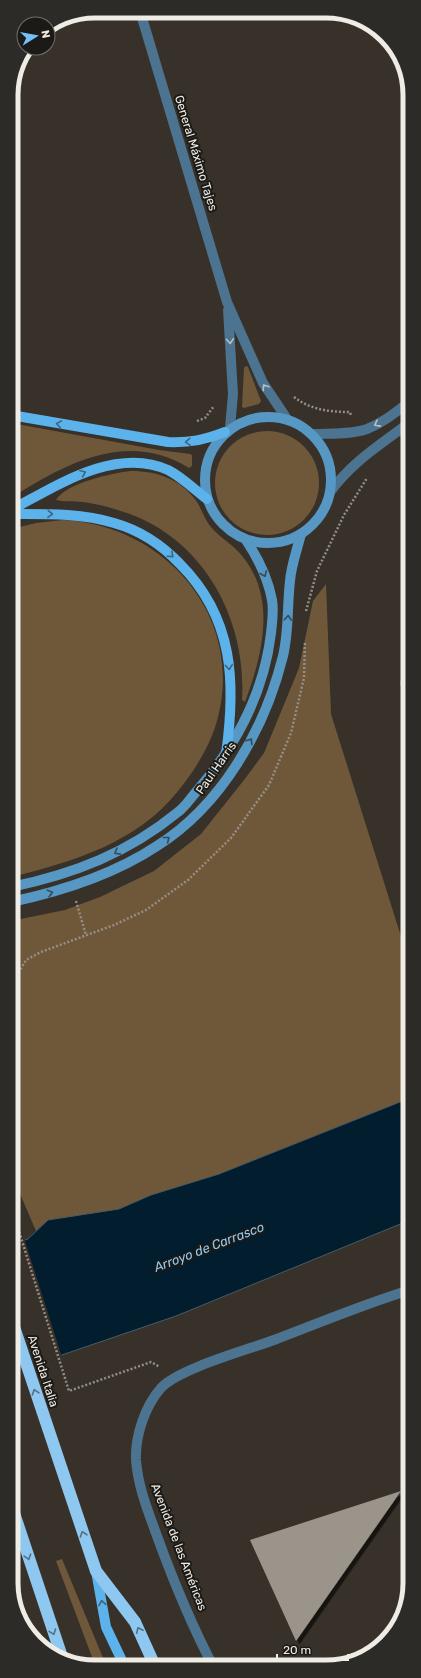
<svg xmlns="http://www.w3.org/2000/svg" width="421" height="1678" font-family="Rubik,sans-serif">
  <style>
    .green { fill: #6f5839 }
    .water { fill: #021d2e; stroke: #495b65 }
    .pier { fill: #373129 }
    .building { fill: #9b948a; filter: url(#shadow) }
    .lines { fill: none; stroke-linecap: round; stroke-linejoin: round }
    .path { stroke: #938e87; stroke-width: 2.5; stroke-dasharray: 2 2; stroke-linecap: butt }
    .street { stroke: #4c738f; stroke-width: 10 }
    .secondary { stroke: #5697c3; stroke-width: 10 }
    .primary { stroke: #5cb2eb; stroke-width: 10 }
    .highway { stroke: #8ec7f0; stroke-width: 12 }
    .oneway { stroke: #b6c1c7 }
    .oneway2 { stroke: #3c6680 }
    .oneway3 { stroke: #334c5b }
    .oneway4 { stroke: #557083 }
    .labels { text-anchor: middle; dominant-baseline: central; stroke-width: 4; stroke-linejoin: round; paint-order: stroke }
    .street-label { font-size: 12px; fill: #efebe5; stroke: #1c1a16 }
    .water-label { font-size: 13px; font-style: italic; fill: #8fcbf6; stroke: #1c1a16 }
    .rim { fill: none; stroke: #efebe5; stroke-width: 5 }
  </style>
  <defs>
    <filter id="shadow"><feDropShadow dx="3.5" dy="3.5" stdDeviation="0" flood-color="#0009"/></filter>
  </defs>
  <rect width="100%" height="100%" fill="#373129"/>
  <!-- green -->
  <g class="green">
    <path d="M246 366 248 367 261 401 259 404 244 408 242 407 244 368Z"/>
    <path d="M11 423 159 450 190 454 192 455V466L189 468C128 430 66 463 11 498Z"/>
    <circle cx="267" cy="483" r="52"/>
    <path d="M131 471C157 471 181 479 197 502 202 510 204 518 210 526 220 538 234 545 243 557 277 599 262 656 245 702L242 700C247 621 205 540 127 513 113 508 98 504 83 502 75 501 64 502 56 500 66 483 112 473 131 471Z"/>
    <path d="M63 520C164 525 244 615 218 717 211 745 195 770 178 791 137 843 72 862 11 877V529L36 523Z"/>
    <path d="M326 584 331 714 410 965V1098L219 1174 151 1195 119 1209 48 1220 36 1231 12 1175 11 921 65 910 100 897 154 871 201 834 244 780 264 753 299 668 313 601Z"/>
    <path d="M62 1559 106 1665H95L56 1561Z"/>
  </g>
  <!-- water -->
  <path class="water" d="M410 1098V1220L176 1316 12 1372V1244L28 1239 48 1220 119 1209 151 1195 219 1174Z"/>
  <!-- pier -->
  <path class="pier" d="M24 1238 62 1357 12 1374V1242Z"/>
  <!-- building -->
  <path class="building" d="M401 1491 296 1641 250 1540Z"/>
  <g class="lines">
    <!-- path -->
    <g class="path">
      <path d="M294 397C311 410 330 412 350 412L351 416"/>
      <path d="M197 421 205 418 214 406"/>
      <path d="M306 611 317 571 344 515 367 478"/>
      <path d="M76 901 86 935"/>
      <path d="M12 983 26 960 41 952 114 925 146 910 188 880 231 838 269 785 291 733 304 678 305 641"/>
      <path d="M12 1209 69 1391 151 1362 160 1367"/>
    </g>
    <!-- street -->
    <g class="street">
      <path d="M140 11 227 302 263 383 287 419"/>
      <path d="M228 310 233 394 230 428"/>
      <path d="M312 434C329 433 350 435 367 429 383 423 396 412 409 402"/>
      <path d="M330 492C353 461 380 445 409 423"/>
      <path d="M409 673 405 683 409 695"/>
      <path d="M213 1666C191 1624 173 1580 157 1536 148 1511 138 1487 136 1460 135 1436 145 1406 161 1388 178 1369 247 1350 274 1340 319 1323 364 1304 410 1290"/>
    </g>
    <!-- secondary -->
    <g class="secondary">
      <circle cx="268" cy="480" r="63"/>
      <path d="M11 887C74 874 128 853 178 812 185 807 190 799 196 792 235 747 264 693 271 633 272 623 274 611 272 600 268 578 258 558 246 540"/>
      <path d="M11 902C63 891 113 875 157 846 222 805 265 729 283 656 289 631 287 607 290 581 291 566 297 550 301 534"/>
    </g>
    <!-- primary -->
    <g class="primary">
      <path d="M11 415 168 442C189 443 205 440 225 432"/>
      <path d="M11 510C56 486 116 446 168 470 182 477 195 490 207 499"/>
      <path d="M11 514C46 514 81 513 114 523 139 530 162 545 180 564 234 618 236 683 226 754"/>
      <path d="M96 1571 106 1627 124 1665"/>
    </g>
    <!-- highway -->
    <g class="highway">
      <path d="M12 1321 96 1571 135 1622 155 1666"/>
      <path d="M12 1507 62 1657"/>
    </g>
  </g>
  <!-- one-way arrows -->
  <defs><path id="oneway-chevron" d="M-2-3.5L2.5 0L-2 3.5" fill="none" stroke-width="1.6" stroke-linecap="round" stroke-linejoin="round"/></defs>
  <g class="oneway">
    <use href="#oneway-chevron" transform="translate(230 341) rotate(86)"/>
    <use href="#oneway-chevron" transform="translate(265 387) rotate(-124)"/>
    <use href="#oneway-chevron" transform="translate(377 424) rotate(152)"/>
  </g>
  <g class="oneway2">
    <use href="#oneway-chevron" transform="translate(59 424) rotate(-170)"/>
    <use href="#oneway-chevron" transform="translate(188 442) rotate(176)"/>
    <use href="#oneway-chevron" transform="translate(83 473) rotate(-22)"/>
    <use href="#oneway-chevron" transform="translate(50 514) rotate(3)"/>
    <use href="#oneway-chevron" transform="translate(171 555) rotate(42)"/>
    <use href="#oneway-chevron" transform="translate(229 667) rotate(84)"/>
    <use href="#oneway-chevron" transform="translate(102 1603) rotate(-100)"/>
  </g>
  <g class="oneway3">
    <use href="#oneway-chevron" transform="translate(264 574) rotate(67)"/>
    <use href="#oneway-chevron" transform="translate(288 618) rotate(-87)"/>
    <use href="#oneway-chevron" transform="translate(250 741) rotate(-58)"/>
    <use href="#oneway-chevron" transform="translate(167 839) rotate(-38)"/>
    <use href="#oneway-chevron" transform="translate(117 852) rotate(151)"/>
    <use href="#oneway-chevron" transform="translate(50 893) rotate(-15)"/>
  </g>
  <g class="oneway4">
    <use href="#oneway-chevron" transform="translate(35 1392) rotate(-108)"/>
    <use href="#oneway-chevron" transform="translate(83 1534) rotate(-109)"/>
    <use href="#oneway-chevron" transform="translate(28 1557) rotate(72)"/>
    <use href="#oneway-chevron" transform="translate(139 1630) rotate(-115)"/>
    <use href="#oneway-chevron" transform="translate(53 1632) rotate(70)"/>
  </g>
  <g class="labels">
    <!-- street labels -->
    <g class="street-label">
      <text transform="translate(196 153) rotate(73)">General Máximo Tajes</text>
      <text transform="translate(216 768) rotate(-55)">Paul Harris</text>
      <text transform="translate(43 1371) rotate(72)">Avenida Italia</text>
      <text transform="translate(179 1547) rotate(69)">Avenida de las Américas</text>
    </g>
    <!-- water labels -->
    <g class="water-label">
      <text transform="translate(209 1247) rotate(-21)">Arroyo de Carrasco</text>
    </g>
  </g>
  <!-- crop -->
  <path d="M0 0H421V1678H0ZM95 18H326A77 77 0 0 1 403 95V1583A77 77 0 0 1 326 1660H95A77 77 0 0 1 18 1583V95A77 77 0 0 1 95 18Z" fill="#2d2b27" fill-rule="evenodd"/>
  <path class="rim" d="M95 18H326A77 77 0 0 1 403 95V1583A77 77 0 0 1 326 1660H95A77 77 0 0 1 18 1583V95A77 77 0 0 1 95 18Z"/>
  <!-- north arrow -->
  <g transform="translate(36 36) rotate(79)"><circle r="19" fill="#1c1a16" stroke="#706e69"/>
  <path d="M0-3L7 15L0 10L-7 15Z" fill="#73c1f6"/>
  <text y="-6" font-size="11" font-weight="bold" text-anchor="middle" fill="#efebe5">N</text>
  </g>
  <!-- scale -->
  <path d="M277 1654v6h71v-6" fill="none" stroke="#efebe5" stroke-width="2"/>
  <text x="283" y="1654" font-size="12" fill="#efebe5" stroke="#1c1a16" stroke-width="3" paint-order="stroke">20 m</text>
</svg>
